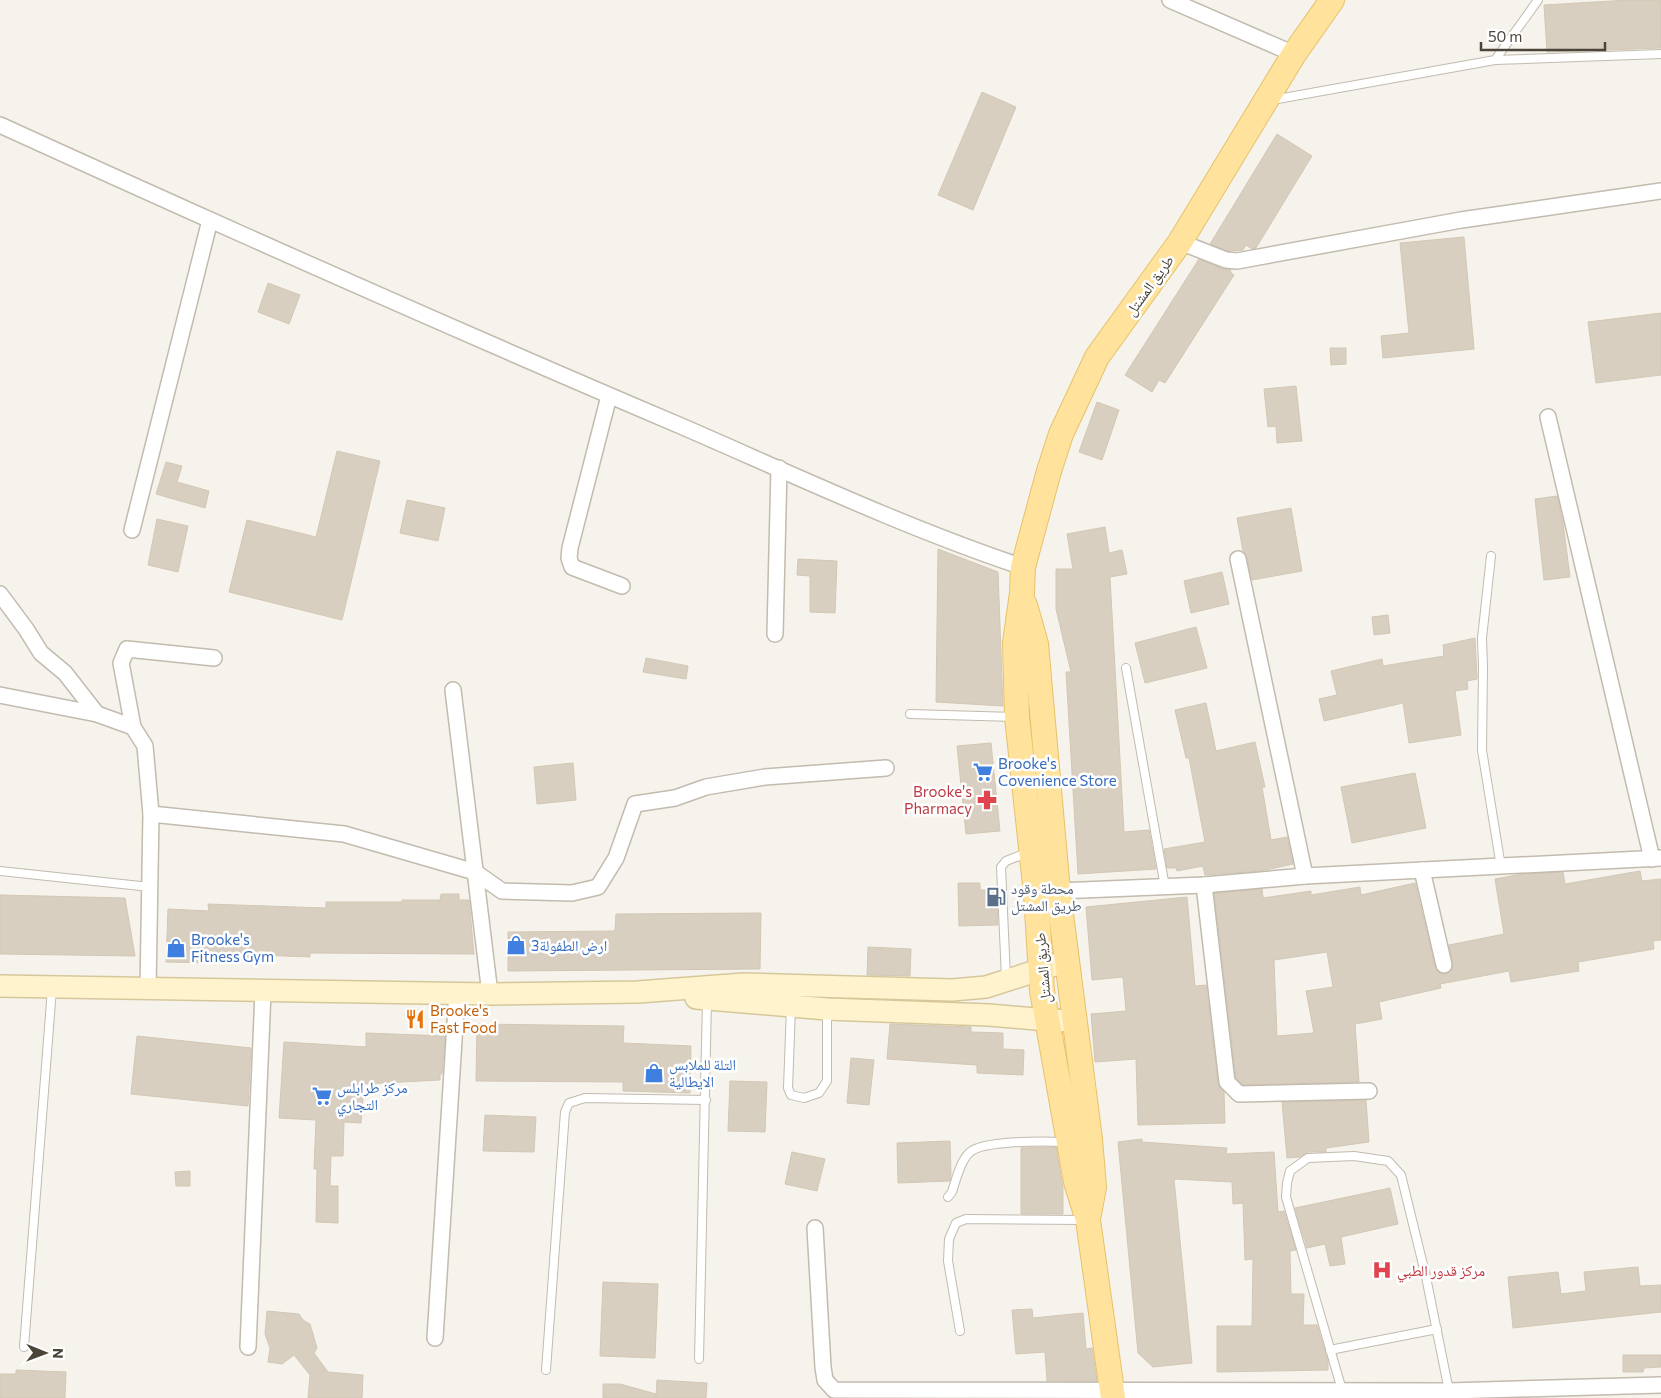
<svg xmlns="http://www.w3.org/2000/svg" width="1661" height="1398" font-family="Commissioner,'Noto Naskh Arabic',sans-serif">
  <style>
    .building { fill: #d8cfc1; stroke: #d3c7b4; fill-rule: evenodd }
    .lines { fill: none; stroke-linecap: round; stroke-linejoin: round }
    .service-casing { stroke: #c2bbae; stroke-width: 10 }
    .minor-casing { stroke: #c2bbae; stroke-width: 18 }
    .secondary-casing { stroke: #d6c79b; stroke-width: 24 }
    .primary-casing { stroke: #e6c16a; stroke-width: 26 }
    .service { stroke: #fff; stroke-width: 8 }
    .minor { stroke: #fff; stroke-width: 15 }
    .secondary { stroke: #fff3cd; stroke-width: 21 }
    .primary { stroke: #ffe39c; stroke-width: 24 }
    .labels { text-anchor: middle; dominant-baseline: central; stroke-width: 5; stroke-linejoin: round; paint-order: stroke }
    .street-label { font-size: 15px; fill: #4b4439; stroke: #fff }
    .shop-label { font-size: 15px; fill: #366cbe; stroke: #fff; text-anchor: start }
    .health-label { font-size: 15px; fill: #be3a42; stroke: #fff; text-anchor: end }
    .service-label { font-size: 15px; fill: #4e5e75; stroke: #fff; text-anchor: start }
    .food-label { font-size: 15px; fill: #c56008; stroke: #fff; text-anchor: start }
  </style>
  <rect width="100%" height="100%" fill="#f6f3ec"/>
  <!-- building -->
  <g class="building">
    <path d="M1628 0H1661V48L1547 52 1544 5Z"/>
    <path d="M982 92 1016 107 973 210 938 195Z"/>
    <path d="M1277 134 1312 156 1256 248 1252 249 1246 245 1243 250 1228 251 1210 244Z"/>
    <path d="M1464 237 1474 349 1383 358 1381 336 1409 333 1400 243Z"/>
    <path d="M1199 259 1223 269 1231 270 1230 272 1234 275 1165 383 1159 380 1152 392 1125 375Z"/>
    <path d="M268 283 300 295 289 324 258 312Z"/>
    <path d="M1661 313V375L1596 383 1588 322Z"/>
    <path d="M1330 348H1346V364L1331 365Z"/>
    <path d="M1296 386 1302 441 1277 443 1276 426 1268 427 1264 389Z"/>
    <path d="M1097 402 1119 410 1102 460 1079 452Z"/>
    <path d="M337 451 380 461 342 620 229 592 247 520 316 537Z"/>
    <path d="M166 462 182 466 177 482 209 491 205 508 156 494Z"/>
    <path d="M1557 496 1563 523 1570 577 1544 580 1535 499Z"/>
    <path d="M407 500 445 508 438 541 400 533Z"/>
    <path d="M1291 508 1302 571 1252 580 1247 557 1243 551 1237 518Z"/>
    <path d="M157 519 188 526 178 572 148 565Z"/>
    <path d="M1105 527 1109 553 1122 550 1127 574 1110 577 1124 832 1149 830 1156 869 1078 874 1066 672H1071L1056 609V569H1073L1067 534Z"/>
    <path d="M938 549 998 572 1003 706 936 702Z"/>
    <path d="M798 559 837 561 835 613 810 612V576L797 575Z"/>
    <path d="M1222 572 1229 604 1191 613 1184 581Z"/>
    <path d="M1388 615 1390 633 1374 635 1372 617Z"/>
    <path d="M1196 627 1207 668 1145 683 1135 643Z"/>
    <path d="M1475 638 1477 679 1467 681 1468 689 1455 691 1461 735 1409 743 1403 703 1324 721 1319 699 1337 695 1331 671 1382 659 1383 666 1444 656 1443 645Z"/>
    <path d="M646 658 688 666 686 679 643 672Z"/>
    <path d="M1206 703 1216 751 1255 742 1265 787H1262L1271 840 1287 837 1293 864 1261 871 1205 875 1203 866 1177 871 1176 868H1167L1164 849 1205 842 1189 758H1186L1175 710Z"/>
    <path d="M991 743 1000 831 966 834 957 746Z"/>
    <path d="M573 763 576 800 537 804 534 767Z"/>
    <path d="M1415 773 1426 828 1352 843 1341 787Z"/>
    <path d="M1640 871 1642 881 1661 879V940L1653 941 1654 949 1578 962 1579 971 1511 982 1509 971 1440 984 1441 988 1379 1002 1382 1019 1355 1024 1359 1082 1243 1085 1236 1078 1214 893 1262 889 1263 898 1311 891V895L1360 887 1361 895 1415 883 1435 967 1438 972 1446 974 1451 971 1453 967 1449 945 1504 934 1495 879 1522 874 1563 872 1565 884ZM1327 952 1333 987 1306 991 1314 1033 1277 1036 1274 960Z"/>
    <path d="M958 883H980V890H996L998 925 959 926Z"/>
    <path d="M441 894H459V900H469L474 954 310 953V957L258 955V961L233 960 234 953 207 952V963L166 962 168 909 209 911 208 904 326 908V902H402V900H440Z"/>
    <path d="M0 895 125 898 135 956 0 954Z"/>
    <path d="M1187 897 1195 986 1206 985 1218 1083 1224 1092 1225 1123 1138 1125 1136 1059 1095 1062 1091 1014 1126 1011 1123 977 1092 980 1086 907Z"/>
    <path d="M761 913 760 969 508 971V932L615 931 616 914Z"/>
    <path d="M868 947 911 949 910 976 867 975Z"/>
    <path d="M477 1024 624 1026 623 1043 691 1046 690 1093 623 1091V1082L476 1081Z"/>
    <path d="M890 1024 971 1027V1032L1003 1033V1049L1024 1050 1023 1075 977 1073V1065L887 1059Z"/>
    <path d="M366 1033 445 1036 442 1074H440V1080L364 1084 361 1123 344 1122 343 1156H331L330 1186H338V1223L316 1222 317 1169H314L316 1120 279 1118 284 1042 366 1047Z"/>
    <path d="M137 1036 251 1048 248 1106 131 1094Z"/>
    <path d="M851 1058 874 1060 869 1105 847 1103Z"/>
    <path d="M730 1081 767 1082 765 1132 728 1131Z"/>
    <path d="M1366 1100 1369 1142 1326 1148V1152H1308L1300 1157 1287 1158 1282 1102Z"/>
    <path d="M485 1115 536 1117 534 1152 483 1151Z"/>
    <path d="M1142 1139V1142L1227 1148 1226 1154 1274 1152 1278 1212 1284 1211 1296 1250 1290 1251 1291 1294H1304L1303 1325H1317L1328 1361V1370L1217 1372V1326H1252L1253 1259 1245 1260 1243 1203 1233 1204 1232 1182 1174 1179 1192 1363 1153 1367 1138 1353 1118 1142Z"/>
    <path d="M950 1141 951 1175 950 1181 898 1183 897 1143Z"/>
    <path d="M1056 1147 1063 1188V1214H1021V1148Z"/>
    <path d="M792 1152 825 1159 817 1191 785 1184Z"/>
    <path d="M190 1171V1186H176L175 1172Z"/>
    <path d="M1390 1188 1398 1224 1341 1237 1345 1264 1330 1266 1325 1244 1307 1248 1295 1208Z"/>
    <path d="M1638 1267 1640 1286 1661 1285V1312L1513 1328 1508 1277 1558 1272 1561 1294 1586 1291 1584 1272Z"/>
    <path d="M603 1282 658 1284 655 1358 600 1356Z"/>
    <path d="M1032 1309 1033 1318 1083 1313 1086 1349 1092 1348 1097 1381H1047L1045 1352 1016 1354 1012 1310Z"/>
    <path d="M267 1311 299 1314 303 1320 310 1324 317 1348 314 1353 328 1372 363 1375 362 1398H308L310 1375 294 1355 282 1364 268 1362 270 1348 265 1334Z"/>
    <path d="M1623 1355H1661V1367L1644 1368 1643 1372H1623Z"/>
    <path d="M16 1370 66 1372 65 1398H0V1374H16Z"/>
    <path d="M657 1380 707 1383 706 1398H656Z"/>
    <path d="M603 1384H620L656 1394 655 1398H603Z"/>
  </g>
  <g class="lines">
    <defs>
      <g id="service">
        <path d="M1495 60 1661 54"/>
        <path d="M1272 100 1495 60 1538 0"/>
        <path d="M1491 556 1482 638 1483 667 1482 750 1501 867"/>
        <path d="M1126 668 1165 887"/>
        <path d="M910 714 1015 717"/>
        <path d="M0 871 150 887"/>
        <path d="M1006 978 1001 867 1006 861 1029 852"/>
        <path d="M791 1007 788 1088 791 1095 804 1098 819 1093 827 1081V1010"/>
        <path d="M948 1197 952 1192C956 1180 960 1162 969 1153 981 1140 1046 1141 1065 1142"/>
        <path d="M960 1331 948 1261 949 1239 956 1223 966 1219 1086 1220"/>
        <path d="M24 1347 52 989"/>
        <path d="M1330 1350 1437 1329"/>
        <path d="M699 1359 707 1001"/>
        <path d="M546 1370 565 1112 569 1103 585 1098 706 1100"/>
        <path d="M1342 1390 1286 1197 1287 1183 1290 1171 1308 1158 1354 1156 1388 1161 1401 1175 1426 1277 1449 1391"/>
      </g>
      <g id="minor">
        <path d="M1170 0 1294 54"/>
        <path d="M0 125C226 228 453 329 681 426 794 475 906 528 1023 567"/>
        <path d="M1180 242 1226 260 1237 261 1461 220 1661 191"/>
        <path d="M609 396 570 548 569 558 572 567 622 586"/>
        <path d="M1548 417 1652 859"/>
        <path d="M132 530 210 220"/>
        <path d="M1238 559 1305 876"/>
        <path d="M0 594 26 629 41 653 65 673 97 714"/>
        <path d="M775 634 779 468"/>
        <path d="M453 690 490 994"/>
        <path d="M0 695 97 714 133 727"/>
        <path d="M151 814 344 834 475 872 502 891 572 893 598 887 616 858 635 804 675 798 706 787 765 777 886 768"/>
        <path d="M1422 870 1444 965"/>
        <path d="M1204 885 1227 1082 1239 1094 1369 1091"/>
        <path d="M1058 891 1204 885 1305 876 1661 858"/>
        <path d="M148 989 151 814 145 746 133 727 121 663 127 649 214 658"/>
        <path d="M815 1228 823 1367 825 1380 834 1390 1449 1391 1661 1385"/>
        <path d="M435 1338 457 993"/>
        <path d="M248 1347 263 992"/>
      </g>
      <g id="secondary">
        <path d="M0 986 490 994 638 992 744 984 952 990 986 987 1067 961"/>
        <path d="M696 998 827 1009 989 1015 1047 1020 1075 1021"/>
      </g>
      <g id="primary">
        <path d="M1025 605 1036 644 1058 891 1090 1139 1094 1187 1089 1214"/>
        <path d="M1113 1398 1088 1220 1076 1182 1042 991 1036 894 1017 717 1015 643 1022 593 1023 567 1049 471 1061 434 1097 357 1180 242 1294 54 1332 0"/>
      </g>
    </defs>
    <!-- service casing -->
    <use href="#service" class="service-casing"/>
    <!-- minor casing -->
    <use href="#minor" class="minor-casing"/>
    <!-- secondary casing -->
    <use href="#secondary" class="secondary-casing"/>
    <!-- primary casing -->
    <use href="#primary" class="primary-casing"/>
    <!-- service -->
    <use href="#service" class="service"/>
    <!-- minor -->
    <use href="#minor" class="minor"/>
    <!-- secondary -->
    <use href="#secondary" class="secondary"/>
    <!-- primary -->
    <use href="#primary" class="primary"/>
  </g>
  <!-- icons -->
  <defs>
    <symbol id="supermarket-bare" viewBox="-9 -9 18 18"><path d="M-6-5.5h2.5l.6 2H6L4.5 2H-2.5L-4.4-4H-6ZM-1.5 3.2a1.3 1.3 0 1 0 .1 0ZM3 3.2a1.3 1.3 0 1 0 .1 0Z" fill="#3f7fe0" stroke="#fff" stroke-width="2.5" paint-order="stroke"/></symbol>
    <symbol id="pharmacy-bare" viewBox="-9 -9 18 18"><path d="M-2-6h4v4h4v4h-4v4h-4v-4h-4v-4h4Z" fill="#e0444e" stroke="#fff" stroke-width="2.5" paint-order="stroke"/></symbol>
    <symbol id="fuel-bare" viewBox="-9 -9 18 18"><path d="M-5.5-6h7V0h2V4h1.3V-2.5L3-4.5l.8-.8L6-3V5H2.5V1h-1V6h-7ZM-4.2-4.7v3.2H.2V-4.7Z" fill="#5c6f8a" stroke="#fff" stroke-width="2.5" paint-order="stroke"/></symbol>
    <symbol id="shop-bare" viewBox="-9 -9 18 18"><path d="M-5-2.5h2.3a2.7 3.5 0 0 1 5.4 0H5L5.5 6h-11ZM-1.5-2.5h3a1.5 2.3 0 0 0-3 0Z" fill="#3f7fe0" stroke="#fff" stroke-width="2.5" paint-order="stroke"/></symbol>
    <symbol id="restaurant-bare" viewBox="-9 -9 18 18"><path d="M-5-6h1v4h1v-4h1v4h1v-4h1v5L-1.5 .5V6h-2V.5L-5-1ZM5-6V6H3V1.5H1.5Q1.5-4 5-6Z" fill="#e8710a" stroke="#fff" stroke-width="2.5" paint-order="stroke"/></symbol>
    <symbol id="hospital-bare" viewBox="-9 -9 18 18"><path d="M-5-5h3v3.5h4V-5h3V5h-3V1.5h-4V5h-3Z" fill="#e0444e" stroke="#fff" stroke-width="2.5" paint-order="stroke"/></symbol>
  </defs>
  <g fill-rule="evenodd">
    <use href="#supermarket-bare" x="969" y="758" width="28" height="28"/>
    <use href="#pharmacy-bare" x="973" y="786" width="28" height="28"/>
    <use href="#fuel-bare" x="982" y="883" width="28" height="28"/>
    <use href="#shop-bare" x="502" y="931" width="28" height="28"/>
    <use href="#shop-bare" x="162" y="934" width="28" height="28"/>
    <use href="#restaurant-bare" x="401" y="1005" width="28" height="28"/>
    <use href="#shop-bare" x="640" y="1059" width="28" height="28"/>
    <use href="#supermarket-bare" x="308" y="1082" width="28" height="28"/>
    <use href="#hospital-bare" x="1368" y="1256" width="28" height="28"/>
  </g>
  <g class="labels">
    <!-- street labels -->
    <g class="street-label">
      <text transform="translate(1149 285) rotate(-54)">طريق المشتل</text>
      <text transform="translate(1042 968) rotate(-95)">طريق المشتل</text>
    </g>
    <!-- shop labels -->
    <g class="shop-label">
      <text x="998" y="763">Brooke's<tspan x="998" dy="17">Covenience Store</tspan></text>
      <text x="191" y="939">Brooke's<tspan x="191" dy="17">Fitness Gym</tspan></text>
      <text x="531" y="945">ارض الطفولة3</text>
      <text x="669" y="1064">التلة للملابس<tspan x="669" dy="17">الايطالية</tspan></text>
      <text x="337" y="1087">مركز طرابلس<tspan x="337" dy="17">التجاري</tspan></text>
    </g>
    <!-- health labels -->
    <g class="health-label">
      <text x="972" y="791">Brooke's<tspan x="972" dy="17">Pharmacy</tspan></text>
      <text x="1397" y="1270" text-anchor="start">مركز قدور الطبي</text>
    </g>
    <!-- service labels -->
    <g class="service-label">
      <text x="1011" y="888">محطة وقود<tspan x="1011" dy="17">طريق المشتل</tspan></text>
    </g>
    <!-- food labels -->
    <g class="food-label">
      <text x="430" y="1010">Brooke's<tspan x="430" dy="17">Fast Food</tspan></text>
    </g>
  </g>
  <!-- north arrow -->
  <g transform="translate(45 1353) rotate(91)" stroke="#ffffff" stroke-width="4" paint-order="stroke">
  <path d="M0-4L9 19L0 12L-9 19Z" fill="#4b4439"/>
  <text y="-8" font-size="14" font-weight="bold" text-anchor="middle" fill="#4b4439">N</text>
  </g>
  <!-- scale -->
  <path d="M1481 42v8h124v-8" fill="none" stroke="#4b4439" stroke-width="2.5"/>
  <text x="1488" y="42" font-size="15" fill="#4b4439" stroke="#ffffff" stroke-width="4" paint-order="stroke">50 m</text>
</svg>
